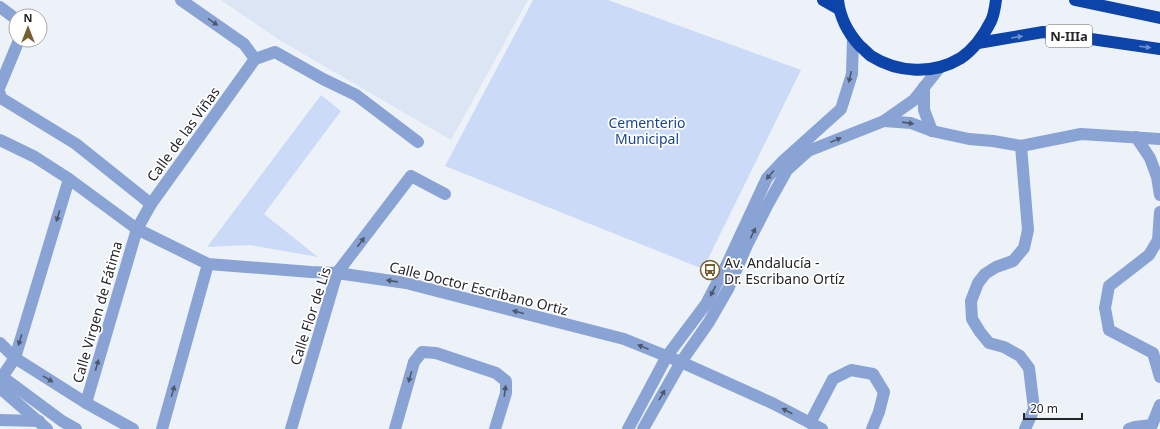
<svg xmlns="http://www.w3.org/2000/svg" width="1160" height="429" font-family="'Noto Sans',sans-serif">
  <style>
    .built { fill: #dce5f3 }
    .green { fill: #cbdbf7 }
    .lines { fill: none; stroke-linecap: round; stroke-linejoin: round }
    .minor { stroke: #89a4d4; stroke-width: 12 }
    .highway { stroke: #0c44a9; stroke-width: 12 }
    .oneway { fill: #4d586d }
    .oneway2 { fill: #6d8fcb }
    .labels { text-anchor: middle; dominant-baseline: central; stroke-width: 3.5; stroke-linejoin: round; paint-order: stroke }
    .shield { fill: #fff; stroke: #666769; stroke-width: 1 }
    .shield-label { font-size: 13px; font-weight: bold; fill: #252629 }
    .park-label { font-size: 14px; fill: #194494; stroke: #fff }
    .street-label { font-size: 14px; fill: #252629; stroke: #fff }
    .poi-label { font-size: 14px; fill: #252629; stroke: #fff; text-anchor: start }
  </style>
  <rect width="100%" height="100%" fill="#edf2f9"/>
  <!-- built -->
  <path class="built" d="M221 0H528L451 140 281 41Z"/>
  <!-- green -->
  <g class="green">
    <path d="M533 0H608L801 70 703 269 445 166Z"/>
    <path d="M321 95 341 111 264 214 318 257 250 245 207 247Z"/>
  </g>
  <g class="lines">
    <!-- minor -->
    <g class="minor">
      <path d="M181 0 244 44 255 59"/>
      <path d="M0 7 16 19"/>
      <path d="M255 59 275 52 323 79 356 95 418 142"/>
      <path d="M0 86 19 40"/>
      <path d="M924 87V110L932 131"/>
      <path d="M0 94 1 98 76 144 151 204"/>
      <path d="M884 121 911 123 932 131 969 139 993 141 1021 146 1081 134 1160 139"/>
      <path d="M1136 137 1150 158 1157 177 1160 195"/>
      <path d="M0 140 35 157 69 179 137 229 208 264 311 272 337 273 406 283 624 339 681 362 772 403 822 429"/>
      <path d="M1021 146 1028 230 1024 248 1013 261 996 267 985 274 978 283 971 301 972 319 980 332 989 343 1004 347 1020 356 1029 368 1034 409 1025 429"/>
      <path d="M1160 212 1158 240 1149 255 1109 286 1105 308 1109 330 1153 353 1160 377"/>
      <path d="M0 343 15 358 86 403 133 429"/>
      <path d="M0 375 62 421 76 429"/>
      <path d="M0 380 15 358 69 179"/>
      <path d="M0 388 47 429"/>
      <path d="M86 403 137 229 151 204 255 59"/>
      <path d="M0 420 39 421"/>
      <path d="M810 423 833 379 851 370 873 374 884 392 879 412 872 429"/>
      <path d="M162 429 208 264"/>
      <path d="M291 429 337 273 411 176 445 194"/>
      <path d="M395 429 414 362 422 352 436 353 496 373 506 381V393L495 429"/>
      <path d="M628 429 667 356 706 304 728 262 767 178 782 162 841 109 852 74 853 38"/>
      <path d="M643 429 681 362 709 322 728 289 747 245 768 204 787 170 808 151 884 121 914 100 940 67"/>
      <path d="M1129 429 1135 427 1152 425 1160 405"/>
    </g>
    <!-- highway -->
    <g class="highway">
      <path d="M823 0 839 9"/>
      <path d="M838 0C840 18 848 33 860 46 864 49 867 53 871 56 898 73 933 75 961 58 974 49 984 35 991 21 994 15 995 7 996 0"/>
      <path d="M1075 0 1160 18"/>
      <path d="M978 43 1043 32 1160 49"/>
    </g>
  </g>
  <!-- one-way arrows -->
  <defs><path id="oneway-solid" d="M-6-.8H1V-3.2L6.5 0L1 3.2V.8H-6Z"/></defs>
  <g class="oneway">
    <use href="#oneway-solid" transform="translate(213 22) rotate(35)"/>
    <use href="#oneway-solid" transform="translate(850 77) rotate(103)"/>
    <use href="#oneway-solid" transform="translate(908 123) rotate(8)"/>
    <use href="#oneway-solid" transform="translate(836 140) rotate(-22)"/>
    <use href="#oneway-solid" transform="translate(770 175) rotate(130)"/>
    <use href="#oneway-solid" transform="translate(58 216) rotate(107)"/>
    <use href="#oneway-solid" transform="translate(753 233) rotate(-64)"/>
    <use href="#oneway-solid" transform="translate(361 242) rotate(-53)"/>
    <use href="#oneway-solid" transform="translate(392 281) rotate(-172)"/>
    <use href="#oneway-solid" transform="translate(713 291) rotate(117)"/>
    <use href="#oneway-solid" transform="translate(518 312) rotate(-165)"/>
    <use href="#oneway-solid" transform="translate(20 340) rotate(107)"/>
    <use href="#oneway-solid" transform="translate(643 347) rotate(-158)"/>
    <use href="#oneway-solid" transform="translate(97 365) rotate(-74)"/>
    <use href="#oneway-solid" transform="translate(410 377) rotate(106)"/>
    <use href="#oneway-solid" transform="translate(48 379) rotate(32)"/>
    <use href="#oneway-solid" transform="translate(173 391) rotate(-74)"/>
    <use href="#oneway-solid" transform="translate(505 391) rotate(-82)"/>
    <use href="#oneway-solid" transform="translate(662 395) rotate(-60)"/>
    <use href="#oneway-solid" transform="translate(787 411) rotate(-152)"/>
  </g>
  <g class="oneway2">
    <use href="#oneway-solid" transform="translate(1017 37) rotate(-9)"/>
    <use href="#oneway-solid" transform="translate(1145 47) rotate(7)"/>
  </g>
  <!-- icons -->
  <defs>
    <symbol id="bus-ring" viewBox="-11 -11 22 22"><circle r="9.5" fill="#fff" stroke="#785f30" stroke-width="1.5"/><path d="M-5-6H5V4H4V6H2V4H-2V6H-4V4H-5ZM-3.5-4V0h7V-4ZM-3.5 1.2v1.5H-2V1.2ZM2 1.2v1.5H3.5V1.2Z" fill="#785f30"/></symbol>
  </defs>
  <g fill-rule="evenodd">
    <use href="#bus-ring" x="699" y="259" width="22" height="22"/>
  </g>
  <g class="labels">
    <!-- shield labels -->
    <rect class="shield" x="1046" y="25" width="46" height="22" rx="3"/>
    <g class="shield-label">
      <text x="1069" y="36">N-IIIa</text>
    </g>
    <!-- park labels -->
    <g class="park-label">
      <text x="647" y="122">Cementerio<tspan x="647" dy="16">Municipal</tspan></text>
    </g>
    <!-- street labels -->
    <g class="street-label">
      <text transform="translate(183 134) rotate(-54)">Calle de las Viñas</text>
      <text transform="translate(479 288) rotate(14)">Calle Doctor Escribano Ortiz</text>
      <text transform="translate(97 312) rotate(-74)">Calle Virgen de Fátima</text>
      <text transform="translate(310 316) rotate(-72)">Calle Flor de Lis</text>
    </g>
    <!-- poi labels -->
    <g class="poi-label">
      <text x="724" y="262">Av. Andalucía -<tspan x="724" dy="16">Dr. Escribano Ortíz</tspan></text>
    </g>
  </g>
  <!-- north arrow -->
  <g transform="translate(28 28)"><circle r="19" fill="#ffffff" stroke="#a8a8a9"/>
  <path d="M0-3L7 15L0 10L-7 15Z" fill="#785f30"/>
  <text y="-6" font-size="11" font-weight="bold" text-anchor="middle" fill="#252629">N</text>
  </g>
  <!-- scale -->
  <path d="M1024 413v6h58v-6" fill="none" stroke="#252629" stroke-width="2"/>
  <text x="1030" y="413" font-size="12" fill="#252629" stroke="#ffffff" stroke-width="3" paint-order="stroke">20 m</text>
</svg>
